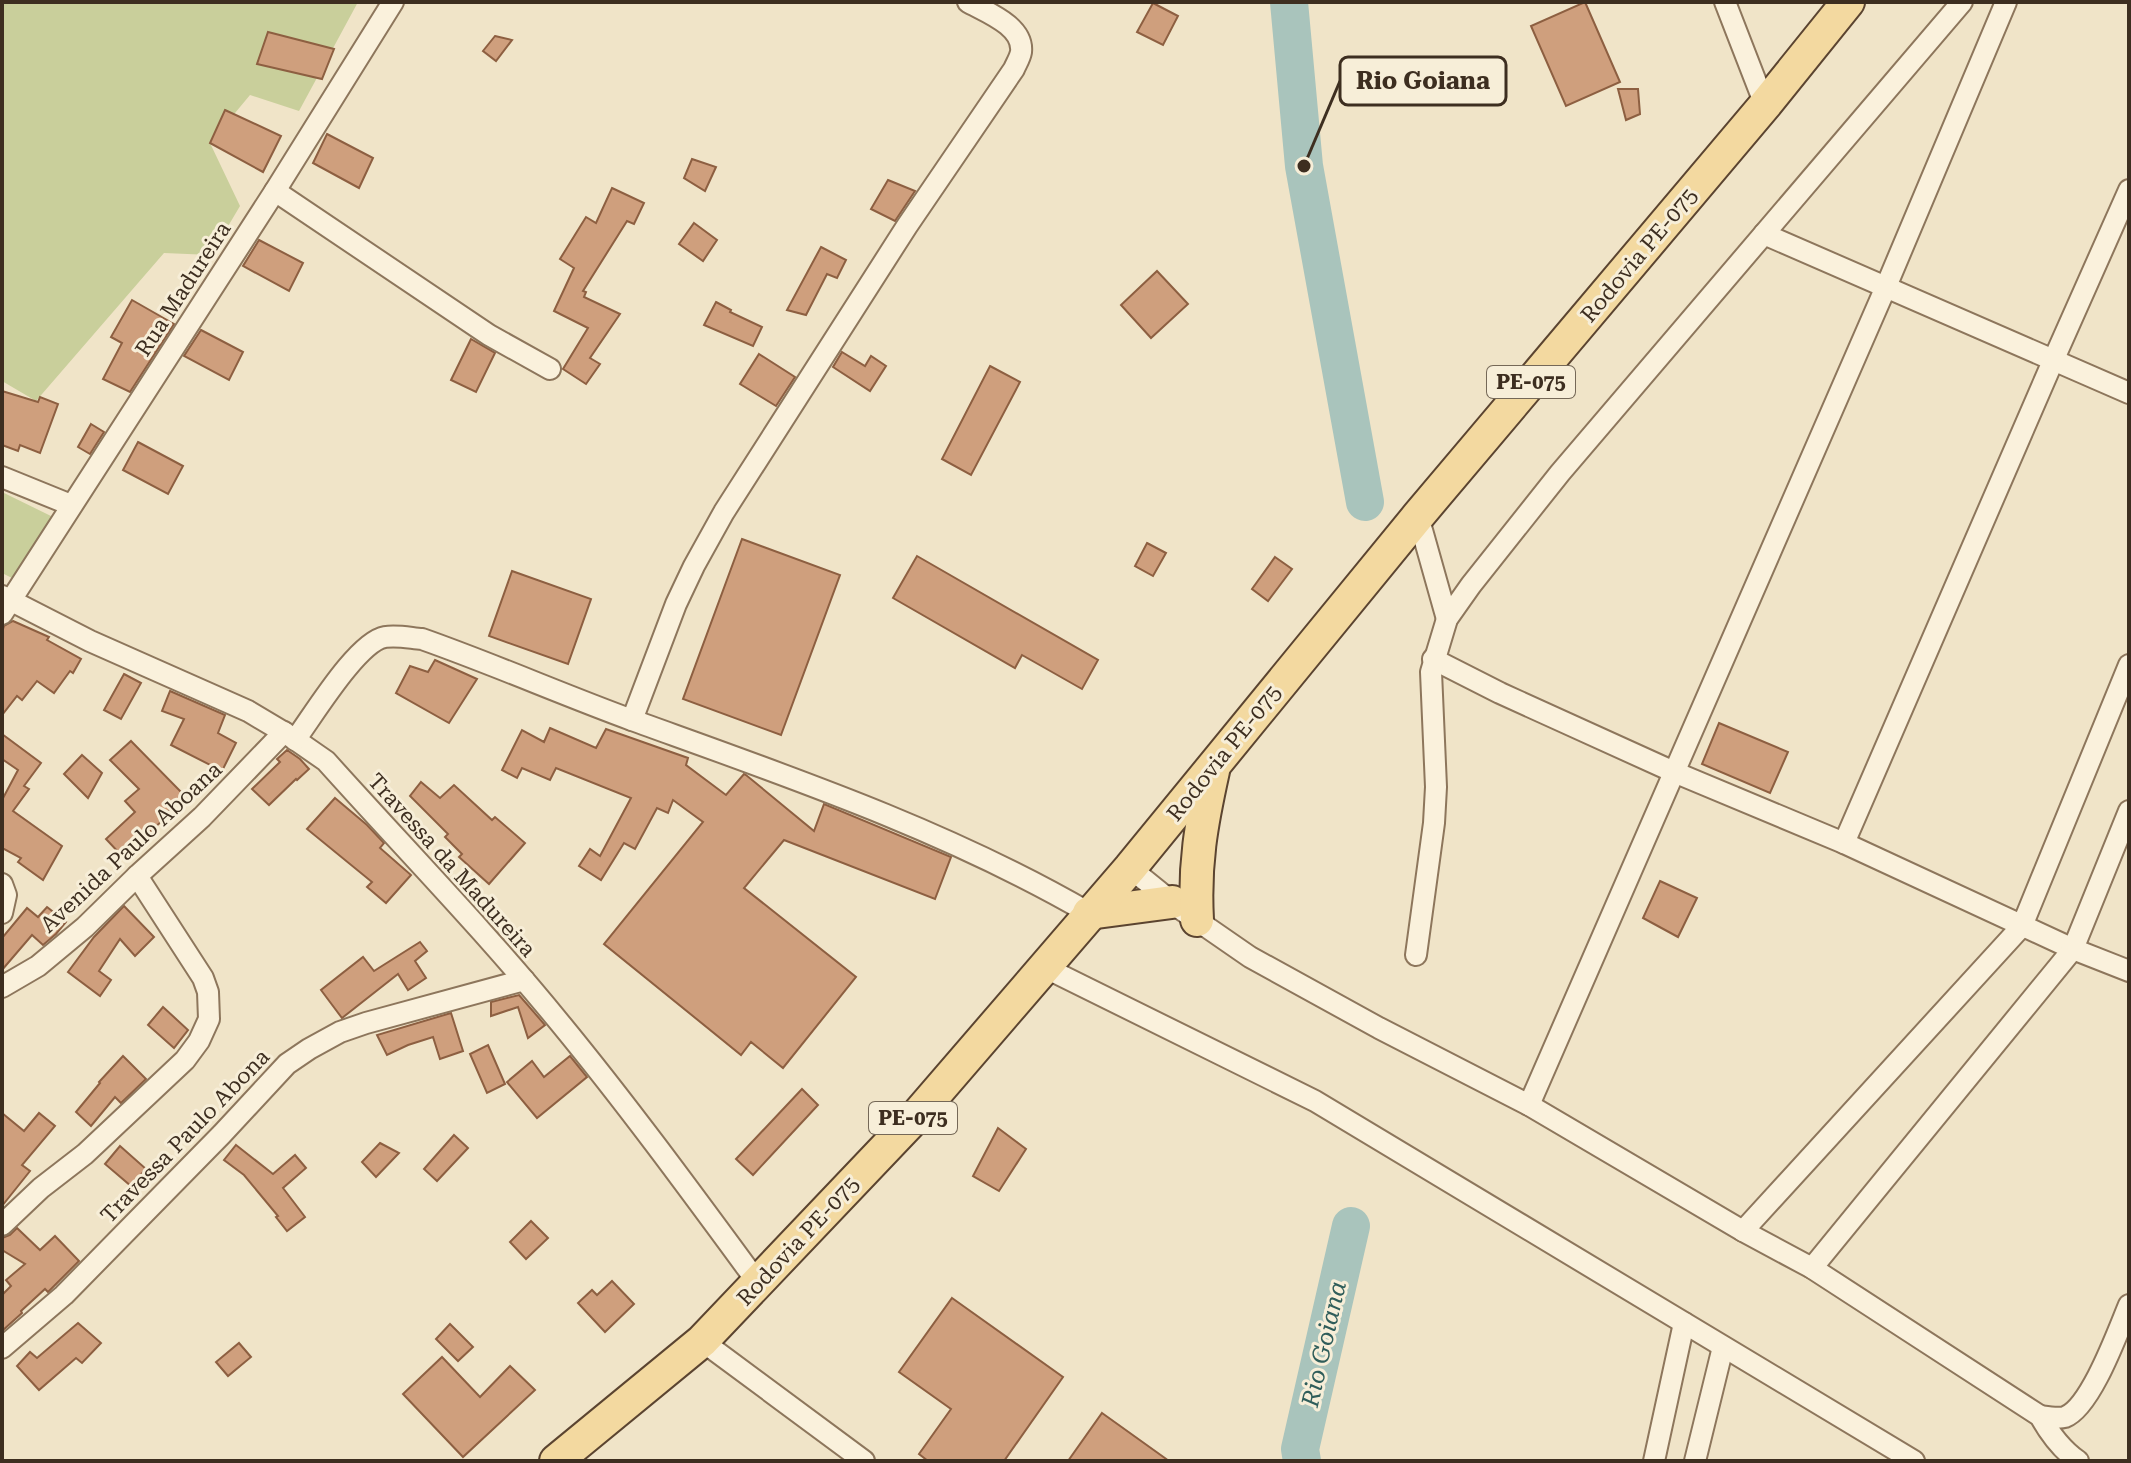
<svg xmlns="http://www.w3.org/2000/svg" width="2131" height="1463" font-family="'Roboto Serif',serif">
  <style>
    .green { fill: #c9cf9b }
    .lines { fill: none; stroke-linecap: round; stroke-linejoin: round }
    .river { stroke: #a9c4bc; stroke-width: 38 }
    .building { fill: #cf9f7d; stroke: #8d5f41; stroke-width: 2 }
    .street-casing { stroke: #8d765c; stroke-width: 24 }
    .primary-casing { stroke: #5b4430; stroke-width: 36 }
    .street { stroke: #faf1dc; stroke-width: 20 }
    .primary { stroke: #f3d9a0; stroke-width: 32 }
    .labels { text-anchor: middle; dominant-baseline: central; stroke-width: 6; stroke-linejoin: round; paint-order: stroke }
    .shield { fill: #f7eed8; stroke: #756857; stroke-width: 2 }
    .shield-label { font-size: 20px; font-weight: bold; fill: #3d2e20 }
    .street-label { font-size: 22px; fill: #3d2e20; stroke: #f7eed8 }
    .water-label { font-size: 24px; font-style: italic; fill: #2f5d5a; stroke: #f7eed8 }
    .leader { fill: none; stroke: #3d2e20; stroke-width: 3 }
    .callout-dot { fill: #3d2e20; stroke: #f7eed8; stroke-width: 3 }
    .callout { fill: #f7eed8; stroke: #3d2e20; stroke-width: 3 }
    .callout-label { font-size: 24px; text-anchor: middle; font-weight: bold; fill: #3d2e20 }
  </style>
  <rect width="100%" height="100%" fill="#f0e4c8"/>
  <!-- green -->
  <g class="green">
    <path d="M2 2H358L299 111 250 95 210 143 240 206 211 255 164 253 36 401 2 381Z"/>
    <path d="M2 492 53 517 16 580 2 573Z"/>
  </g>
  <g class="lines">
    <!-- river -->
    <g class="river">
      <path d="M1289 2 1304 166 1365 502"/>
      <path d="M1302 1461 1300 1449 1351 1226"/>
    </g>
  </g>
  <!-- building -->
  <g class="building">
    <path d="M1585 2 1620 82 1566 106 1531 26Z"/>
    <path d="M1153 3 1178 16 1163 45 1137 32Z"/>
    <path d="M268 32 334 49 322 79 257 64Z"/>
    <path d="M495 36 512 40 496 61 483 51Z"/>
    <path d="M1618 89H1638L1640 114 1626 120Z"/>
    <path d="M225 110 281 136 263 172 210 143Z"/>
    <path d="M327 134 373 158 359 188 313 163Z"/>
    <path d="M692 159 716 167 705 191 684 178Z"/>
    <path d="M888 180 915 191 895 221 871 209Z"/>
    <path d="M612 188 644 203 634 224 627 221 583 291 586 292 584 297 620 314 590 358 600 364 586 384 563 369 588 328 554 311 574 268 560 259 586 217 596 223Z"/>
    <path d="M694 223 717 240 703 261 679 244Z"/>
    <path d="M259 240 303 263 289 291 243 266Z"/>
    <path d="M821 247 846 260 837 278 827 274 806 315 787 310Z"/>
    <path d="M1157 271 1188 304 1151 338 1121 305Z"/>
    <path d="M132 300 174 324 130 392 103 379 122 343 111 337Z"/>
    <path d="M716 302 731 310 730 312 762 327 753 346 704 325Z"/>
    <path d="M201 330 243 352 229 380 184 356Z"/>
    <path d="M471 339 495 353 476 392 451 380Z"/>
    <path d="M842 352 865 366 871 356 886 366 870 391 833 367Z"/>
    <path d="M759 354 795 377 776 406 740 384Z"/>
    <path d="M990 366 1020 382 971 475 942 459Z"/>
    <path d="M2 391 38 402 40 397 58 404 40 453 20 445 18 451 2 445Z"/>
    <path d="M91 424 104 432 90 454 78 447Z"/>
    <path d="M138 442 183 466 168 494 123 470Z"/>
    <path d="M742 539 840 575 781 735 683 699Z"/>
    <path d="M1147 543 1166 553 1153 576 1135 566Z"/>
    <path d="M917 556 1098 660 1082 689 1022 655 1015 668 893 598Z"/>
    <path d="M1275 557 1292 569 1268 601 1252 589Z"/>
    <path d="M512 571 591 599 568 664 489 636Z"/>
    <path d="M13 621 49 637 47 640 81 659 73 673 70 671 54 693 37 681 22 700 17 696 2 715V632L4 626Z"/>
    <path d="M435 660 477 679 449 723 396 693 410 666 428 672Z"/>
    <path d="M124 674 141 683 121 719 104 710Z"/>
    <path d="M170 691 225 715 218 733 236 743 222 771 171 745 184 719 162 711Z"/>
    <path d="M1719 723 1788 752 1770 793 1702 764Z"/>
    <path d="M550 728 596 748 606 729 688 758 686 765 726 795 744 774 746 775 814 831 824 804 951 857 935 899 784 840 744 888 856 977 783 1068 751 1042 741 1055 604 944 703 822 673 800 668 813 657 808 635 849 624 843 601 880 579 866 590 849 600 856 631 798 556 768 550 780 522 768 517 778 502 770 522 730 544 742Z"/>
    <path d="M2 734 41 763 24 786 29 789 13 811 62 846 43 880 18 862 21 858 2 848V800L18 770 2 759Z"/>
    <path d="M131 741 184 795 160 819 162 821 137 843 133 840 121 855 106 839 135 812 125 801 139 789 110 760Z"/>
    <path d="M287 750 300 759 309 769 297 780 296 779 269 805 252 789 280 762 277 759Z"/>
    <path d="M82 755 102 773 88 798 64 774Z"/>
    <path d="M421 782 440 798 454 785 492 820 495 817 525 843 489 884 459 857 462 854 445 837 448 834 410 796Z"/>
    <path d="M335 798 367 825 384 843 380 848 411 875 386 903 367 887 372 882 307 829Z"/>
    <path d="M1660 881 1697 898 1678 937 1643 918Z"/>
    <path d="M124 906 154 937 135 956 120 939 99 971 111 980 100 996 68 972 94 937Z"/>
    <path d="M47 907 66 922 56 934 43 945 32 935 2 970V938L27 908 38 917Z"/>
    <path d="M420 942 427 951 415 961 426 978 408 990 398 974 342 1018 321 990 363 957 374 971Z"/>
    <path d="M519 995 545 1025 528 1038 518 1007 491 1016V1002Z"/>
    <path d="M163 1007 188 1030 174 1048 148 1025Z"/>
    <path d="M451 1013 463 1051 440 1059 433 1037 408 1045 387 1055 377 1035Z"/>
    <path d="M488 1045 505 1084 487 1093 470 1054Z"/>
    <path d="M123 1056 146 1079 121 1103 115 1097 91 1126 76 1112 100 1083 99 1082Z"/>
    <path d="M570 1056 587 1077 537 1118 507 1082 532 1061 544 1077Z"/>
    <path d="M802 1089 818 1105 753 1175 736 1159Z"/>
    <path d="M2 1113 24 1131 39 1113 55 1126 22 1165 30 1171 2 1206Z"/>
    <path d="M998 1128 1026 1149 999 1191 973 1176Z"/>
    <path d="M454 1135 468 1148 437 1181 424 1169Z"/>
    <path d="M380 1143 399 1153 376 1177 362 1162Z"/>
    <path d="M236 1145 273 1174 295 1155 306 1168 283 1188 305 1217 287 1231 276 1217 278 1216 244 1175 224 1160Z"/>
    <path d="M120 1146 146 1169 131 1186 105 1164Z"/>
    <path d="M531 1221 548 1238 526 1259 510 1242Z"/>
    <path d="M17 1228 40 1250 55 1236 79 1261 48 1292 45 1289 21 1311 22 1313 2 1331V1291L4 1293 11 1286 6 1280 25 1264 2 1250V1238L10 1235Z"/>
    <path d="M612 1281 634 1304 605 1332 578 1303 592 1290 597 1295Z"/>
    <path d="M952 1298 1063 1377 1004 1461H928L919 1454 951 1409 899 1372Z"/>
    <path d="M78 1323 101 1343 82 1363 76 1358 39 1390 17 1366 30 1352 37 1358Z"/>
    <path d="M450 1324 473 1347 458 1361 436 1339Z"/>
    <path d="M239 1343 251 1357 228 1376 216 1362Z"/>
    <path d="M442 1357 480 1397 510 1366 535 1390 463 1457 403 1394Z"/>
    <path d="M1102 1413 1169 1461H1068Z"/>
  </g>
  <g class="lines">
    <defs>
      <g id="street">
        <path d="M1725 2 1765 105"/>
        <path d="M275 191 489 335 550 369"/>
        <path d="M1764 234 2129 393"/>
        <path d="M2 477 71 505"/>
        <path d="M1418 516 1447 619"/>
        <path d="M2 596 90 641 248 711 290 736 326 761C404 848 486 932 560 1023 629 1107 694 1196 758 1283"/>
        <path d="M2 614 275 191 393 2"/>
        <path d="M1433 659 1500 693 1674 772 1844 843 2073 949 2129 971"/>
        <path d="M632 720 676 604 694 566 724 512 907 226 1014 69C1016 64 1020 58 1021 52 1024 26 986 12 968 2"/>
        <path d="M295 740C313 716 357 642 385 637 397 635 410 638 422 639 493 664 561 694 632 720 787 776 946 830 1089 913"/>
        <path d="M1844 843 2053 361 2129 190"/>
        <path d="M1130 868 1182 910 1250 957 1379 1028 1529 1105 1743 1231 1812 1268 2040 1416C2050 1434 2061 1449 2078 1461"/>
        <path d="M2 884 6 895 2 913"/>
        <path d="M1416 955 1434 823 1436 787 1431 672 1447 619 1471 585 1560 473 1962 2"/>
        <path d="M1044 967 1315 1101 1914 1461"/>
        <path d="M2 987 38 966 85 927 137 876 202 817 284 732"/>
        <path d="M1529 1105 1885 289 2006 2"/>
        <path d="M2 1225 41 1188 85 1154 185 1060 199 1041 209 1019 208 992 203 978 137 876"/>
        <path d="M1743 1231 2022 926 2129 665"/>
        <path d="M1812 1268 2073 949 2129 811"/>
        <path d="M702 1341 864 1461"/>
        <path d="M2 1348 64 1295 222 1134 287 1064 309 1049 340 1032 366 1023 524 980"/>
        <path d="M2040 1416C2047 1417 2058 1419 2065 1417 2091 1407 2118 1331 2129 1305"/>
        <path d="M1654 1461 1684 1323"/>
        <path d="M1695 1461 1723 1347"/>
      </g>
      <g id="primary">
        <path d="M1089 913 1172 902"/>
        <path d="M1197 920C1194 864 1201 825 1213 771"/>
        <path d="M556 1461 702 1341 918 1114 1130 868 1418 516 1765 105 1848 2"/>
      </g>
    </defs>
    <!-- street casing -->
    <use href="#street" class="street-casing"/>
    <!-- primary casing -->
    <use href="#primary" class="primary-casing"/>
    <!-- street -->
    <use href="#street" class="street"/>
    <!-- primary -->
    <use href="#primary" class="primary"/>
  </g>
  <g class="labels">
    <!-- shield labels -->
    <g class="shield">
      <rect x="1487" y="366" width="88" height="32" rx="6"/>
      <rect x="869" y="1102" width="88" height="32" rx="6"/>
    </g>
    <g class="shield-label">
      <text x="1531" y="382">PE-075</text>
      <text x="913" y="1118">PE-075</text>
    </g>
    <!-- street labels -->
    <g class="street-label">
      <text transform="translate(1639 255) rotate(-50)">Rodovia PE-075</text>
      <text transform="translate(183 289) rotate(-57)">Rua Madureira</text>
      <text transform="translate(1224 753) rotate(-51)">Rodovia PE-075</text>
      <text transform="translate(131 847) rotate(-43)">Avenida Paulo Aboana</text>
      <text transform="translate(452 865) rotate(48)">Travessa da Madureira</text>
      <text transform="translate(185 1136) rotate(-46)">Travessa Paulo Abona</text>
      <text transform="translate(798 1241) rotate(-47)">Rodovia PE-075</text>
    </g>
    <!-- water labels -->
    <g class="water-label">
      <text transform="translate(1324 1344) rotate(-77)">Rio Goiana</text>
    </g>
  </g>
  <!-- callouts -->
  <path class="leader" d="M1304 166L1340 81"/>
  <circle class="callout-dot" cx="1304" cy="166" r="8"/>
  <rect class="callout" x="1340" y="57" width="166" height="48" rx="8"/>
  <g class="callout-label">
    <text x="1423" y="89">Rio Goiana</text>
  </g>
  <!-- border -->
  <rect width="2131" height="1463" fill="none" stroke="#3d2e20" stroke-width="8"/>
</svg>
